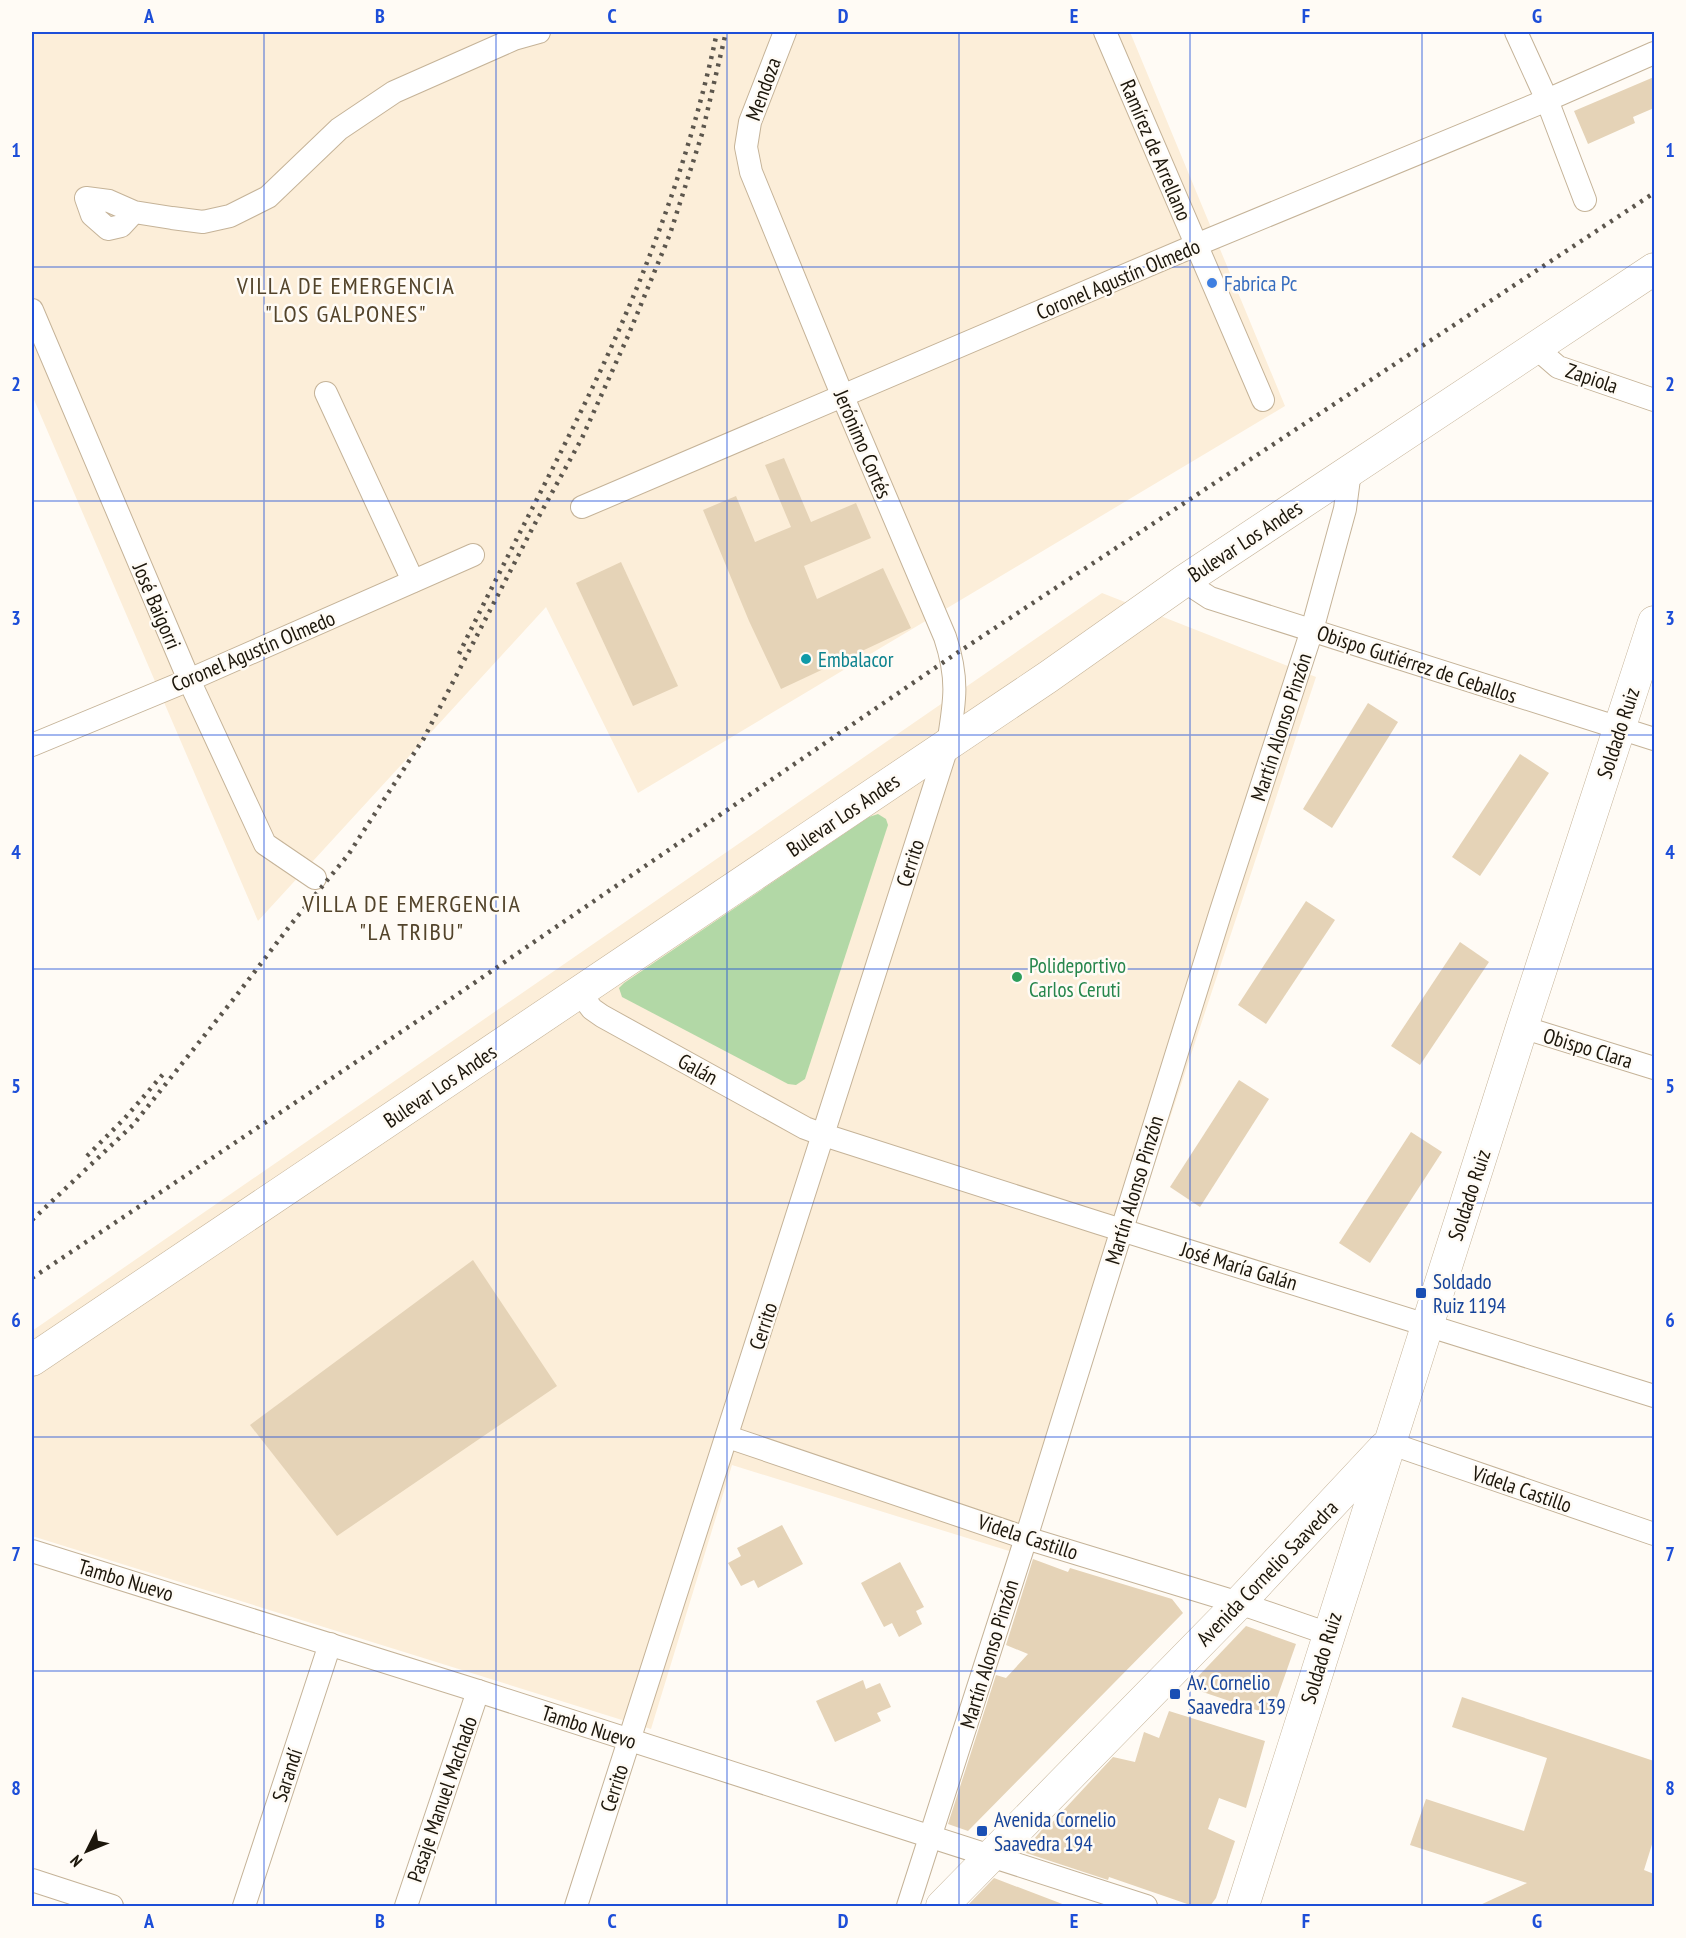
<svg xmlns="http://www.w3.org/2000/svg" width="1686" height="1938" font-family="'PT Sans Narrow',sans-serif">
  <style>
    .built { fill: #fceed9 }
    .green { fill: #b2d8a6 }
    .building { fill: #e5d3b7 }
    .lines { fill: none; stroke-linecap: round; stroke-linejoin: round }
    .minor-casing { stroke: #c5b398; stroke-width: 24 }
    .secondary-casing { stroke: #c5b398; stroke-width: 33 }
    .minor { stroke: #fff; stroke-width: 22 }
    .secondary { stroke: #fff; stroke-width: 32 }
    .rail { stroke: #5c564d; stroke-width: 4.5; stroke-dasharray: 3 6; stroke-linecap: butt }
    .grid { fill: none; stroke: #1d4ed8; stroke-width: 1.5; stroke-opacity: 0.55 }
    .shop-dot { fill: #3f7fe0; stroke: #fffbf5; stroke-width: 2 }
    .culture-dot { fill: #0f9aa8; stroke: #fffbf5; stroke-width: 2 }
    .leisure-dot { fill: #2e9e5b; stroke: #fffbf5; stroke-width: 2 }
    .transit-dot { fill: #1a4fb4; stroke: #fffbf5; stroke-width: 2 }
    .labels { text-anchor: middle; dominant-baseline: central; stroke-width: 5; stroke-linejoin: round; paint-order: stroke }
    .street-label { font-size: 21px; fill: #1c160b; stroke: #fffbf5 }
    .shop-label { font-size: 21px; fill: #366cbe; stroke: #fffbf5; text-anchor: start }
    .culture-label { font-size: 21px; fill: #0d838f; stroke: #fffbf5; text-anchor: start }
    .leisure-label { font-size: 21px; fill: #27864d; stroke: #fffbf5; text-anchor: start }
    .transit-label { font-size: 21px; fill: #164399; stroke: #fffbf5; text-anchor: start }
    .quarter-label { font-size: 24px; letter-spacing: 1.5px; fill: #53442b; stroke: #fffbf5 }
    .neatline { fill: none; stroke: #1d4ed8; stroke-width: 2 }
    .grid-label { font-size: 20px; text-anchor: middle; font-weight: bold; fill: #1d4ed8 }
  </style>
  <rect width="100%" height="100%" fill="#fffbf5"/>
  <!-- built -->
  <g class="built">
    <path d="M32 32H1130L1285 406 638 793 546 607 258 921 32 395Z"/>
    <path d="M1102 593 1316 677 1025 1556 732 1465 651 1729 32 1536V1331Z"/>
  </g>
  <!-- green -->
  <path class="green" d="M878 814 886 819 888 825 805 1079 796 1085 788 1084 622 997 619 988 624 983 869 817Z"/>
  <!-- building -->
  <g class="building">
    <path d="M1654 77V108L1633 117 1635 123 1588 144 1574 111Z"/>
    <path d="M784 458 811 522 856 503 871 538 804 566 817 599 883 568 911 628 781 689 749 621 703 510 736 496 755 542 791 527 765 465Z"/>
    <path d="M621 562 678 686 633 706 576 583Z"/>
    <path d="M1368 703 1398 722 1332 828 1303 809Z"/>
    <path d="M1520 754 1549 773 1480 876 1452 857Z"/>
    <path d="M1306 901 1335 920 1266 1024 1238 1005Z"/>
    <path d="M1460 942 1489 962 1420 1065 1391 1046Z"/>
    <path d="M1239 1080 1269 1099 1200 1207 1170 1187Z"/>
    <path d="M1411 1132 1442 1152 1370 1263 1339 1243Z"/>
    <path d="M473 1260 557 1386 337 1536 250 1425Z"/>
    <path d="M782 1525 803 1564 758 1588 754 1580 741 1586 728 1563 741 1556 737 1548Z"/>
    <path d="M1033 1559 1068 1572 1070 1568 1172 1599 1183 1613 968 1831 948 1824 996 1675 1006 1678 1028 1654 1006 1645Z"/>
    <path d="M900 1562 924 1607 916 1611 922 1624 899 1637 892 1623 884 1627 861 1583Z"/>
    <path d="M1246 1626 1296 1644 1271 1715 1188 1687Z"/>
    <path d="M863 1680 866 1689 880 1683 891 1707 877 1713 881 1721 835 1742 816 1701Z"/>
    <path d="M1462 1697 1654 1761V1838L1644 1870 1654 1874V1906H1478L1527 1883 1410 1845 1426 1799 1524 1831 1547 1758 1452 1727Z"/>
    <path d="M1169 1711 1265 1741 1246 1808 1219 1798 1208 1829 1235 1841 1216 1898 1210 1906H1193L1109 1877 1108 1880 1023 1852 1040 1832 1044 1827 1047 1828 1113 1757 1135 1762 1144 1732 1159 1738Z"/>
    <path d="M994 1878 1065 1905V1906H967Z"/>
  </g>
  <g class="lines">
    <defs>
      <g id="minor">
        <path d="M1105 32 1263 400"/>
        <path d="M1516 32 1547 100 1585 200"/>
        <path d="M134 212 121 226 108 229 92 215 86 198 109 201 134 212 172 218 203 222 230 216 268 197 339 129 394 92 514 39 539 32"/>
        <path d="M32 310 189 680 265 844 315 878"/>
        <path d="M1536 348 1558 367 1654 400"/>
        <path d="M326 393 413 581"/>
        <path d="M582 507 1196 245 1547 100 1654 53"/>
        <path d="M1184 581 1210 598 1654 739"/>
        <path d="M32 745 189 680 473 555"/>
        <path d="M579 992 592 1009 602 1016 805 1128 824 1135 1099 1223 1654 1396"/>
        <path d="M1522 1027 1654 1068"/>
        <path d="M728 1437 1026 1538 1239 1603 1329 1634"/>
        <path d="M1389 1443 1654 1534"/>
        <path d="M32 1551 478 1691 1146 1906"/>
        <path d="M32 1880 112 1906"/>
        <path d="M244 1906 330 1644"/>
        <path d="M406 1906 478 1691"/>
        <path d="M576 1906 948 744C955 701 959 679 945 637L843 397 751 172 746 147 750 122 785 32"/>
        <path d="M908 1906 1026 1538 1220 914 1312 630 1345 509 1350 471"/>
      </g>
      <g id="secondary">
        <path d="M32 1360 1048 677 1184 581 1654 269"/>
        <path d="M942 1906 1239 1603 1384 1448"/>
        <path d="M1243 1906 1522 1027 1654 622"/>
      </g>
    </defs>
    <!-- minor casing -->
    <use href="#minor" class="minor-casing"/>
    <!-- secondary casing -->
    <use href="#secondary" class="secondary-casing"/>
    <!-- minor -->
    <use href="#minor" class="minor"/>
    <!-- secondary -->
    <use href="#secondary" class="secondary"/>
    <!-- rail -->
    <g class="rail">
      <path d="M459 654C504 561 553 471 597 378 649 268 692 151 717 32"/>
      <path d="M87 1156 125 1118 165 1072"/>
      <path d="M32 1220 133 1125 236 996 292 923 348 855 424 738 532 529 582 438 628 336 670 234 702 134 726 32"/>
      <path d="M32 1278 458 994 951 657 1654 193"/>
    </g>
  </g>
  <!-- grid -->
  <path class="grid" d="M264 32V1906M496 32V1906M727 32V1906M959 32V1906M1190 32V1906M1422 32V1906M32 267H1654M32 501H1654M32 735H1654M32 969H1654M32 1203H1654M32 1437H1654M32 1671H1654"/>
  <!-- markers -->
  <circle class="shop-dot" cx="1212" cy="283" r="6"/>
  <circle class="culture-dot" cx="806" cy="659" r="6"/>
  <circle class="leisure-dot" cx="1017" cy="977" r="6"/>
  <g class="transit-dot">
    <rect x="1415" y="1287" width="12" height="12" rx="3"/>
    <rect x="1169" y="1688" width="12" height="12" rx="3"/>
    <rect x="976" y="1825" width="12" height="12" rx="3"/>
  </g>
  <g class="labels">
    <!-- street labels -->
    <g class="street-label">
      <text transform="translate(763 89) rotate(-70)">Mendoza</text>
      <text transform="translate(1156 150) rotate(67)">Ramírez de Arrellano</text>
      <text transform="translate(1118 279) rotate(-23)">Coronel Agustín Olmedo</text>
      <text transform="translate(1592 378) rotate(19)">Zapiola</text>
      <text transform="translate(863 444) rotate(67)">Jerónimo Cortés</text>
      <text transform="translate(1245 541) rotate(-33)">Bulevar Los Andes</text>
      <text transform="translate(157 606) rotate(67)">José Baigorri</text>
      <text transform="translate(253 651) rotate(-23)">Coronel Agustín Olmedo</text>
      <text transform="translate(1417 664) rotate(18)">Obispo Gutiérrez de Ceballos</text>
      <text transform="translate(1281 727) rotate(-72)">Martín Alonso Pinzón</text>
      <text transform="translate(1618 733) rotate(-72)">Soldado Ruiz</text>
      <text transform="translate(843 815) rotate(-34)">Bulevar Los Andes</text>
      <text transform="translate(910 863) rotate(-72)">Cerrito</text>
      <text transform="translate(1588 1048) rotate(17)">Obispo Clara</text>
      <text transform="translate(698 1069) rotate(29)">Galán</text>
      <text transform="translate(440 1086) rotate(-34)">Bulevar Los Andes</text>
      <text transform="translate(1134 1190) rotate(-73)">Martín Alonso Pinzón</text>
      <text transform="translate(1469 1195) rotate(-72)">Soldado Ruiz</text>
      <text transform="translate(1239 1266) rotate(17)">José María Galán</text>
      <text transform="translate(763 1326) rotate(-72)">Cerrito</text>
      <text transform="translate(1522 1489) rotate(19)">Videla Castillo</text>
      <text transform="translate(1028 1537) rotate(18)">Videla Castillo</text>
      <text transform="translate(1267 1573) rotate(-46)">Avenida Cornelio Saavedra</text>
      <text transform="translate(126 1580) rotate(17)">Tambo Nuevo</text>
      <text transform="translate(989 1654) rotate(-73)">Martín Alonso Pinzón</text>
      <text transform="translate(1321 1658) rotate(-73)">Soldado Ruiz</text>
      <text transform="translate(589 1727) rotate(18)">Tambo Nuevo</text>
      <text transform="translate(287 1775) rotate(-72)">Sarandí</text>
      <text transform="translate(614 1788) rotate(-72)">Cerrito</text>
      <text transform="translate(442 1799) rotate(-71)">Pasaje Manuel Machado</text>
    </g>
    <!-- shop labels -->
    <g class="shop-label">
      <text x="1224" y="283">Fabrica Pc</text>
    </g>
    <!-- culture labels -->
    <g class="culture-label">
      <text x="818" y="659">Embalacor</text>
    </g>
    <!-- leisure labels -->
    <g class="leisure-label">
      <text x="1029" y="965">Polideportivo<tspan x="1029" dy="24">Carlos Ceruti</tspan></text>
    </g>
    <!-- transit labels -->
    <g class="transit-label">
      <text x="1433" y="1281">Soldado<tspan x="1433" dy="24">Ruiz 1194</tspan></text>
      <text x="1187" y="1682">Av. Cornelio<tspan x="1187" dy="24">Saavedra 139</tspan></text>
      <text x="994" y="1819">Avenida Cornelio<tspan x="994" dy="24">Saavedra 194</tspan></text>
    </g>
    <!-- quarter labels -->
    <g class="quarter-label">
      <text x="346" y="285">VILLA DE EMERGENCIA<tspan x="346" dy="28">"LOS GALPONES"</tspan></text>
      <text x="412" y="903">VILLA DE EMERGENCIA<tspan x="412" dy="28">"LA TRIBU"</tspan></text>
    </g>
  </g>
  <!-- border -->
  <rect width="1686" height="1938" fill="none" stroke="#fffbf5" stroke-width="66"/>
  <!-- north arrow -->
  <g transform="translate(87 1851) rotate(227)" stroke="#fffbf5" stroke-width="4.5" paint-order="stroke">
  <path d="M0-4.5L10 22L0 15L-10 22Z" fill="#1c160b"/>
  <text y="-9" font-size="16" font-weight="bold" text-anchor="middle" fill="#1c160b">N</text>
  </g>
  <rect x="33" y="33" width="1620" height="1872" class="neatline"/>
  <g class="grid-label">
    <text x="149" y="23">A</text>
    <text x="380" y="23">B</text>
    <text x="612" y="23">C</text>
    <text x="843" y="23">D</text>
    <text x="1074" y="23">E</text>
    <text x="1306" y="23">F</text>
    <text x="1537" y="23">G</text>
    <text x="16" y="157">1</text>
    <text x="1670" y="157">1</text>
    <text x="16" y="391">2</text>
    <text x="1670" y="391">2</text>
    <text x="16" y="625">3</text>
    <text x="1670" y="625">3</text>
    <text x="16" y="859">4</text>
    <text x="1670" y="859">4</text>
    <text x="16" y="1093">5</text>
    <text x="1670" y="1093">5</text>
    <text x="16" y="1327">6</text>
    <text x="1670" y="1327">6</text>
    <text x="16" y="1561">7</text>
    <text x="1670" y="1561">7</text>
    <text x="16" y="1795">8</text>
    <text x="1670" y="1795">8</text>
    <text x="149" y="1928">A</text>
    <text x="380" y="1928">B</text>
    <text x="612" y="1928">C</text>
    <text x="843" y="1928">D</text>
    <text x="1074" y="1928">E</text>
    <text x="1306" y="1928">F</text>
    <text x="1537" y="1928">G</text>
  </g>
</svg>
